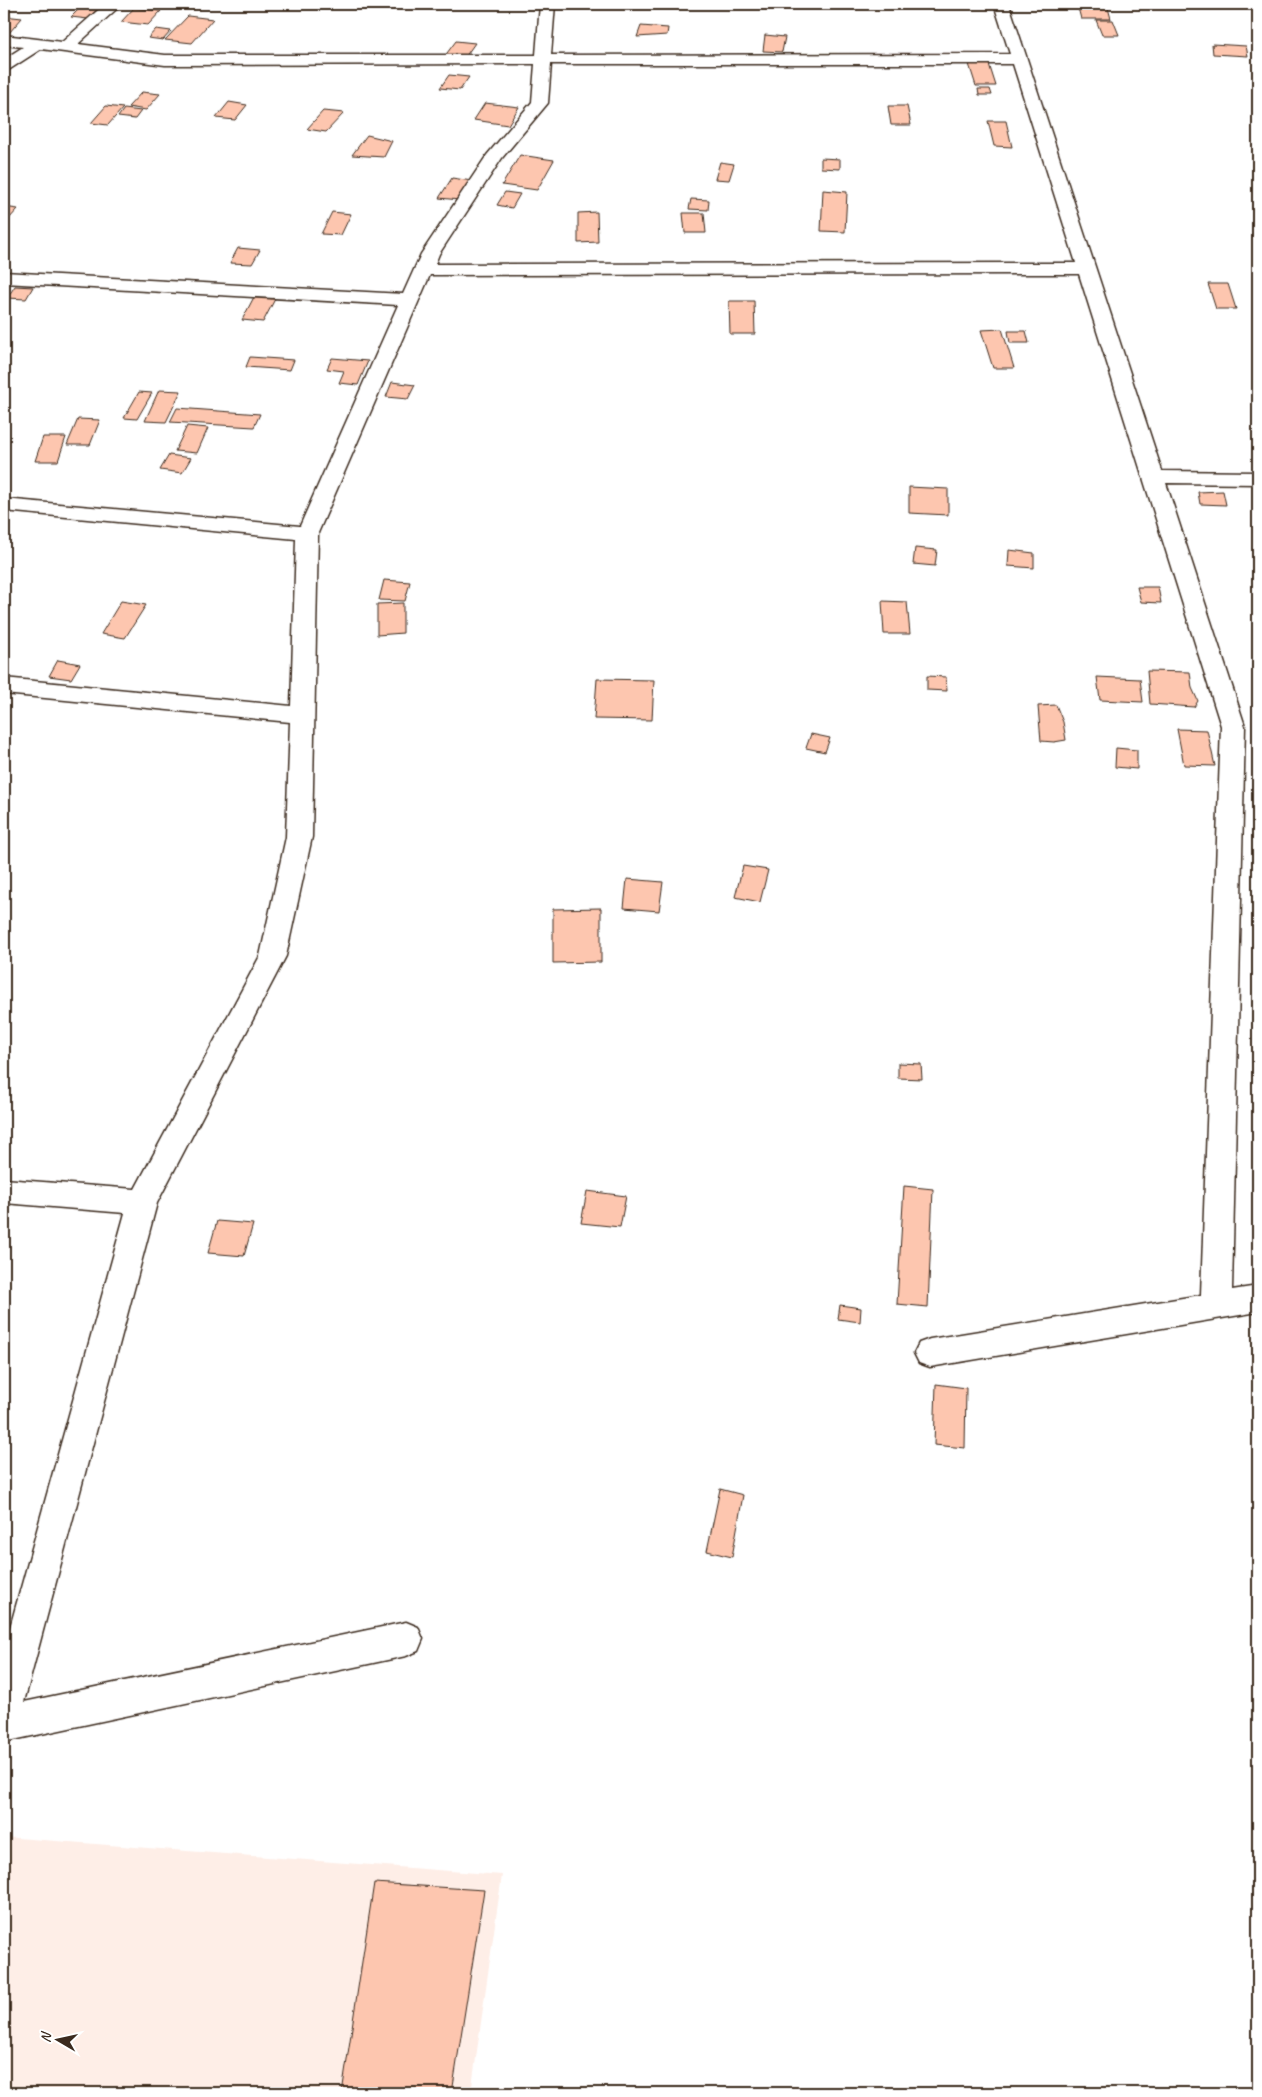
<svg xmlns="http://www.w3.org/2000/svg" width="1262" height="2097" font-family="Caveat,sans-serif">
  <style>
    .built { fill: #feeee7 }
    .building { fill: #fdc6af; stroke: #3b2a1e }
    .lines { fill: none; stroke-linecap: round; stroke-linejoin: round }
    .minor-casing { stroke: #3b2a1e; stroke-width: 3 }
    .minor { fill: #fff; fill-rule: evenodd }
  </style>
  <rect width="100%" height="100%" fill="#fff"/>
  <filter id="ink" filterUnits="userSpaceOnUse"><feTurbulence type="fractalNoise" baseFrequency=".02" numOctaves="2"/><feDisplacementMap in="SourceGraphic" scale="10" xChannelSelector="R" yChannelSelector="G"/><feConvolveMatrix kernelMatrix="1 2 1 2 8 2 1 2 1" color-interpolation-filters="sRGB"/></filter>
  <g filter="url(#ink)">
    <!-- built -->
    <path class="built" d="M4 1837 502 1875 471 2093H4Z"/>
    <!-- building -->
    <g class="building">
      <path d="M84 4 101 5 88 19 71 17Z"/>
      <path d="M1077 4H1107L1111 19H1081Z"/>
      <path d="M134 8 161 11 148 25 121 22Z"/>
      <path d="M4 16 22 18 9 33 4 32Z"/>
      <path d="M188 16 213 19 192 43 165 40Z"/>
      <path d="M1096 20H1113L1119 35H1102Z"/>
      <path d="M641 26 668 28 667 35 637 37Z"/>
      <path d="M156 29 171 31 163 40 148 38Z"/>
      <path d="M765 35 785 37 782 52 763 51Z"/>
      <path d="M456 41 475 43 463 60 444 57Z"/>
      <path d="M1212 44 1246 46 1248 56 1213 54Z"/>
      <path d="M968 61H988L996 86H976Z"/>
      <path d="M449 75 469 77 460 90 440 88Z"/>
      <path d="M978 89H990L992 95H979Z"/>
      <path d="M142 92 160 94 146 110 128 107Z"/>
      <path d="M229 102 247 105 235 120 216 118Z"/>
      <path d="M485 103 519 107 508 125 474 120Z"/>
      <path d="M106 106 123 108 108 125 91 123Z"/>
      <path d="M888 106H907L911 125H891Z"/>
      <path d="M124 109 141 111 135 119 118 117Z"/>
      <path d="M323 111 344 113 326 132 307 129Z"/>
      <path d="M988 121H1006L1012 147 994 146Z"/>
      <path d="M367 135 392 141 384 157 352 155Z"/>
      <path d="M520 155 554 160 537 190 502 185Z"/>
      <path d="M821 158 840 159V169L821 168Z"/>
      <path d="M720 162 734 164 729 180 715 179Z"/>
      <path d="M452 178 472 181 460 200 439 198Z"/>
      <path d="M823 190 847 192 845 232 821 231Z"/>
      <path d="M505 192 520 194 512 208 497 205Z"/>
      <path d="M691 199 709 200 708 210 689 209Z"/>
      <path d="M4 207 18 209 8 220H4Z"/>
      <path d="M332 212 351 214 341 235 321 234Z"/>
      <path d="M597 212 598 242 578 243V213Z"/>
      <path d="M683 213H704L706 233H685Z"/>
      <path d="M238 248 260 250 252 264 230 263Z"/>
      <path d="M1208 284H1228L1236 309H1216Z"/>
      <path d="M15 286 33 287 26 299 7 298Z"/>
      <path d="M254 297 275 299 263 322 242 320Z"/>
      <path d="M729 301H754L755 334H730Z"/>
      <path d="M1002 329 1014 368H993L981 330Z"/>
      <path d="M1008 331H1026L1029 343H1010Z"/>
      <path d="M250 357 294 360 290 370 246 367Z"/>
      <path d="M332 358 368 361 358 385 339 383 344 371 327 369Z"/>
      <path d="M392 382 415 385 408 399 386 397Z"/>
      <path d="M159 390 181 391 166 422 145 421Z"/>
      <path d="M139 392 152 393 137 419 124 418Z"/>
      <path d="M177 408 260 414 254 427 170 422Z"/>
      <path d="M78 419 100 420 90 445H67Z"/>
      <path d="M187 426 208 428 197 453 175 451Z"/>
      <path d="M43 437H66L58 461H35Z"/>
      <path d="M169 455 191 458 182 473 160 470Z"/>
      <path d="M909 487 948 489V515L909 513Z"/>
      <path d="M1223 491 1226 505 1200 504 1198 492Z"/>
      <path d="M915 548 937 550 935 566 913 564Z"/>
      <path d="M1009 550 1034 553V568L1008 566Z"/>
      <path d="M384 580 410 582 405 601 379 600Z"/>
      <path d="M1137 587H1158L1161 603 1141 602Z"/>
      <path d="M121 601 146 605 125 638 101 634Z"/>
      <path d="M882 601 907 602 910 634H884Z"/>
      <path d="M403 603V633L377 635V604Z"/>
      <path d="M58 660 80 664 71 679 49 676Z"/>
      <path d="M1147 671 1190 672 1192 688 1198 701 1194 707 1150 704Z"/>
      <path d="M927 676 946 677 947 691 927 690Z"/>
      <path d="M1097 677 1140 679 1143 702 1100 700Z"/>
      <path d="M597 679 654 680 652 720 594 719Z"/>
      <path d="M1056 705 1063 722 1066 740 1054 742 1041 741 1038 706Z"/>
      <path d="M1177 729 1207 730 1215 766 1184 765Z"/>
      <path d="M811 734 830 738 825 752 806 748Z"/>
      <path d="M1116 748 1137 750V769L1115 767Z"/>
      <path d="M743 866 768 870 760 902 735 897Z"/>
      <path d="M627 879 663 882 659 911 624 908Z"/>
      <path d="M601 908V962L553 963V909Z"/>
      <path d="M898 1063 921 1064 922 1079 898 1078Z"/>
      <path d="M904 1186 933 1189 928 1307 897 1304Z"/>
      <path d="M587 1191 626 1196 620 1227 581 1223Z"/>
      <path d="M217 1221 253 1224 244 1256 208 1253Z"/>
      <path d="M840 1305 861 1308 860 1322 838 1319Z"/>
      <path d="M936 1384 966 1388 965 1448 934 1445Z"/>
      <path d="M720 1489 743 1495 732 1557 707 1551Z"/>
      <path d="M374 1883 484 1890 452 2093H342Z"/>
    </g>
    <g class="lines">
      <defs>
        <path id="minor" d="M105 4H122L78 44 165 55H536L540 4H555L551 55 1010 54 994 4H1009L1162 471 1258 472V484L1166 483 1245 726 1232 1290 1258 1286V1312L930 1367 919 1363 914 1353 919 1343 930 1339 1201 1295 1221 726 1079 274 430 275 318 533 312 837 286 956 157 1203 24 1702 406 1622 418 1627 423 1639 418 1651 406 1656 4 1742V1649L125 1213 4 1203V1179L135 1189 260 956 286 837 290 722 4 694V678L291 706 296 539 4 511V499L300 526 398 305 4 283V272L403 294 421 254 487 155 532 102 535 64 165 65 41 49 10 69 4 71V59L23 47 4 45V35L62 42ZM551 64H1013L1076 263 435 264 439 254 502 158 548 103Z"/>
      </defs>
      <!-- minor casing -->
      <use href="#minor" class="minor-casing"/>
      <!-- minor -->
      <use href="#minor" class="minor"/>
    </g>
  </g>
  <!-- margin -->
  <rect width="1262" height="2097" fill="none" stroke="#fff" stroke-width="20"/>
  <rect x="10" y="10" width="1242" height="2077" fill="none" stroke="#3b2a1e" stroke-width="2" filter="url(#ink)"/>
  <!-- north arrow -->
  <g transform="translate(58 2040) rotate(279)" stroke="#ffffff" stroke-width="4" paint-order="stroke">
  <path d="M0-4L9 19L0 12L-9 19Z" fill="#3b2a1e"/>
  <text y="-8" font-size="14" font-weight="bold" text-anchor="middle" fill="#3b2a1e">N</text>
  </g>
</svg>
